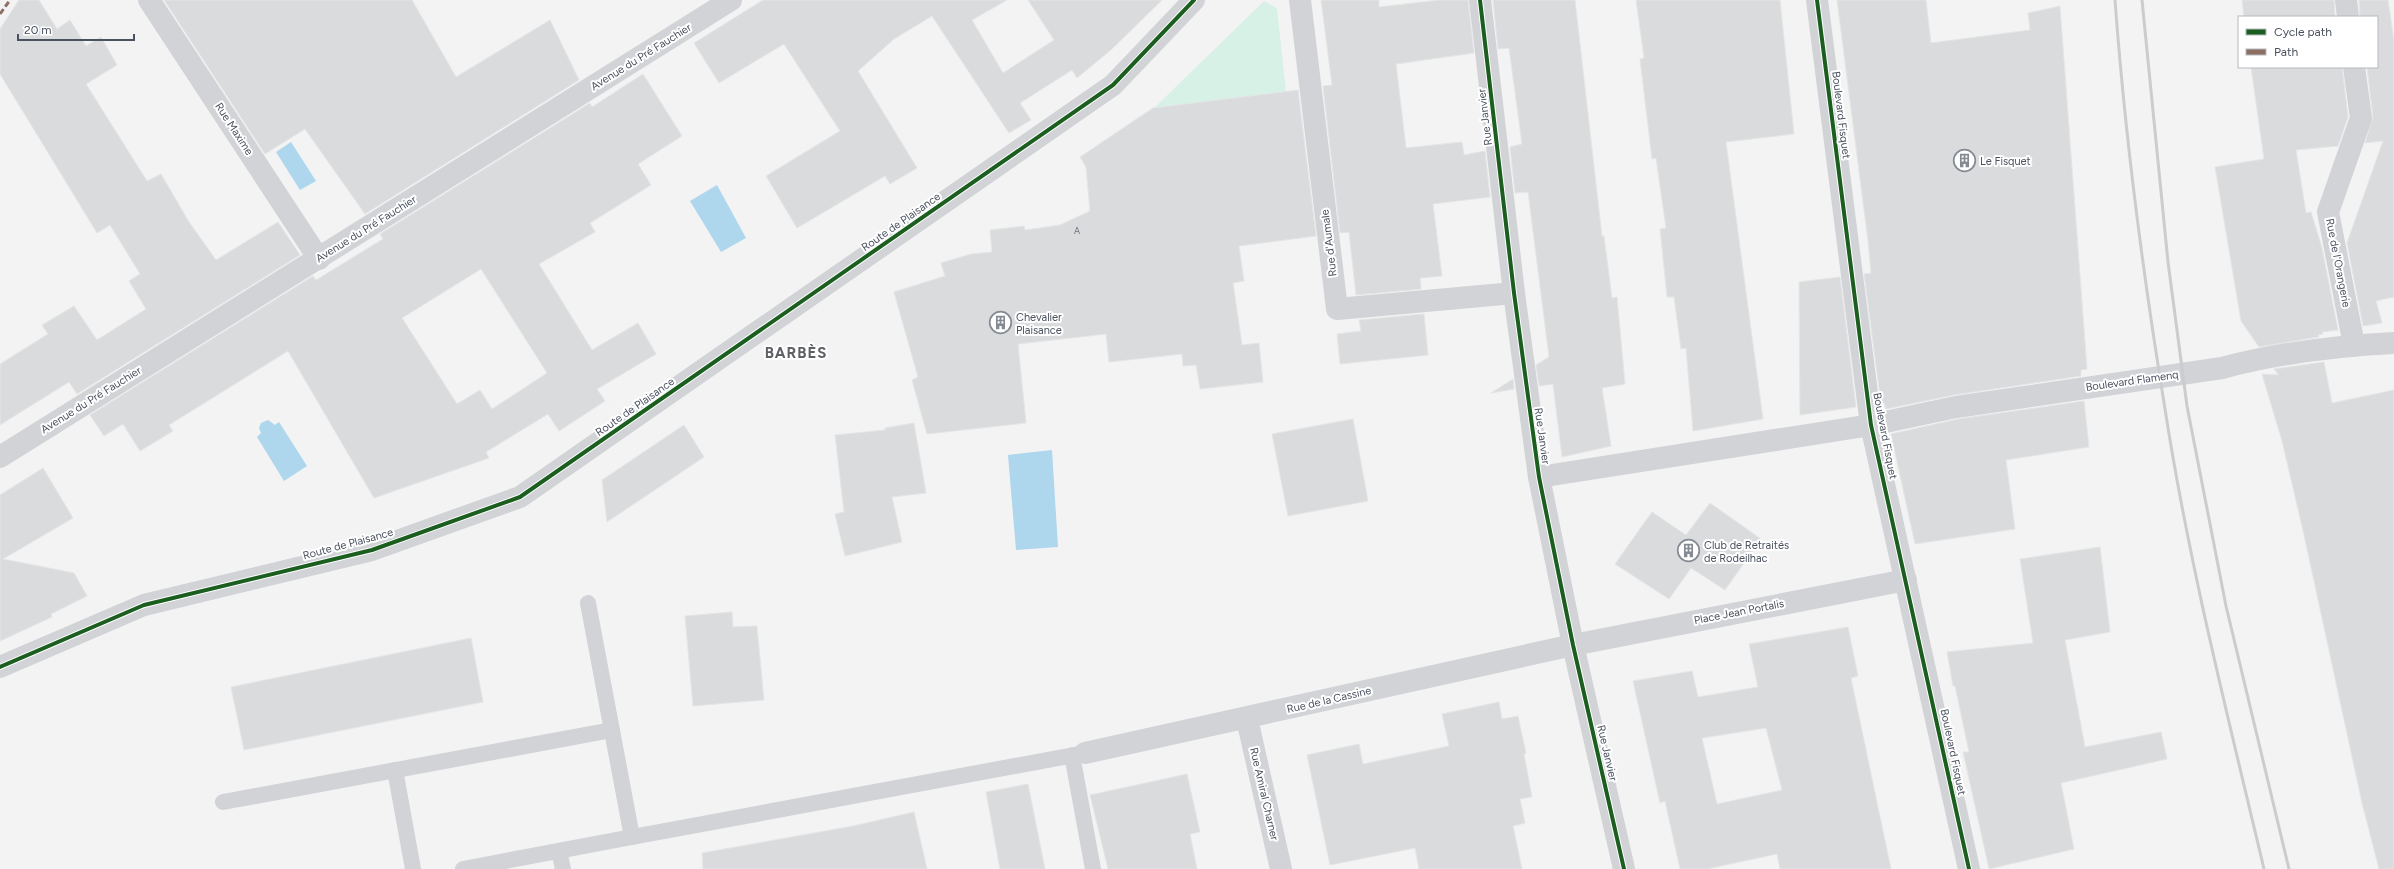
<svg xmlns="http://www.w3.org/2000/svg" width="2394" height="869" font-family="Figtree,sans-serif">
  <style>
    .green { fill: #d8f1e6 }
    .water { fill: #aed6ed }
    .building { fill: #dadbdd; stroke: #e4e5e6; fill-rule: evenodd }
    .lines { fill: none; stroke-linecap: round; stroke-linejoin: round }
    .service { stroke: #d1d3d6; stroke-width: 16 }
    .minor { stroke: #d1d3d6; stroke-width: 22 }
    .rail { stroke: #caccce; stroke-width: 3 }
    .quiet { stroke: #8d6e63; stroke-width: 3; stroke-dasharray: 6 3; stroke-linecap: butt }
    .cycleway-casing { stroke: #fff; stroke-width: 6 }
    .cycleway { stroke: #1b5e20; stroke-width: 4 }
    .labels { text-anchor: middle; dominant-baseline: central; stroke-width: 4; stroke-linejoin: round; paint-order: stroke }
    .number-label { font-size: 9px; fill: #707580 }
    .street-label { font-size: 11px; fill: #4a515f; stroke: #fff }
    .poi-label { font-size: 11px; fill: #4a515f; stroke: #fff; text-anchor: start }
    .district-label { font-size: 15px; font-weight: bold; letter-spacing: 1px; fill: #5e6066; stroke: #fff }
  </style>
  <rect width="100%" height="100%" fill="#f3f3f3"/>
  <!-- green -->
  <path class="green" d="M1264 1 1277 8 1286 92 1153 109Z"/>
  <!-- water -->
  <g class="water">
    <path d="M291 142 316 181 300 190 276 152Z"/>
    <path d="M717 185 746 238 721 252 690 201Z"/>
    <path d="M268 420 275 425 279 422 307 466 284 481 257 437 261 433 259 428 261 423Z"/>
    <path d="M1052 450 1058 547 1016 550 1008 455Z"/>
  </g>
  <!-- building -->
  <g class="building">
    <path d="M19 0H39L57 29 70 20 86 46 101 37 117 65 86 84 147 181 161 174 189 222 216 260 278 222 300 255 77 394 69 382 0 425V364L48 334 42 325 74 306 97 340 146 309 129 281 140 274 110 225 97 233 0 74V29Z"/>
    <path d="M164 0H412L456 77 550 20 579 80 365 214 305 129 265 154Z"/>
    <path d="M763 0H1007L972 20 1003 73 1054 40 1028 0H1162L1112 49 1077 78 1072 70 1020 103 1031 120 1009 133 932 16 894 39 858 71 917 168 890 184 885 176 797 228 766 176 840 131 784 44 719 83 694 43Z"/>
    <path d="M1321 0H1379V7L1439 0H1468L1474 53 1396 64 1406 148 1462 142 1464 155 1485 151 1490 197 1433 204 1442 276 1420 278 1421 289 1356 295 1349 232 1340 233 1323 86 1332 85Z"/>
    <path d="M1493 0H1575L1602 236H1604L1612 298 1617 297 1625 384 1602 388 1611 446 1562 457 1553 384 1539 386 1536 365 1549 357 1528 192 1515 193 1510 147 1522 144 1509 48 1498 49Z"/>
    <path d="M1636 0H1780L1794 134 1726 142 1763 419 1693 431 1686 348 1681 349 1674 297H1667L1660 229 1666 228 1656 158 1652 159 1640 59 1644 58Z"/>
    <path d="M1837 0H1926L1931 43 2030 30 2028 13 2060 6 2087 369 2081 370V376L1954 395 1886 409 1884 403H1881L1864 274 1871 273 1868 241Z"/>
    <path d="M2242 0H2334L2335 17H2244Z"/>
    <path d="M2359 0H2388L2394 41V297L2376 301 2382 323 2363 326 2347 243 2383 141 2365 143 2373 117 2367 67H2377V17H2360Z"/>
    <path d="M2251 67H2342L2348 117 2338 146 2296 150 2306 213 2311 212 2322 248 2338 330 2322 332 2323 334 2318 335 2319 337 2259 347 2241 321 2215 167 2264 159Z"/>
    <path d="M643 74 682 136 638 164 651 185 590 223 595 232 539 264 592 350 638 323 656 354 597 389 605 401 559 431 548 414 486 452 489 458 374 498 288 351 169 425 173 431 140 451 123 424 104 436 90 415 313 276 316 280 383 239 380 234 590 103 592 107ZM481 269 547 373 492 409 480 390 457 404 402 318Z"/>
    <path d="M1298 90 1316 236 1239 246 1244 281 1233 283 1242 345 1259 343 1263 382 1200 389 1196 365 1183 366 1182 354 1109 362 1106 334 1018 344 1026 423 927 434 912 380 918 377 894 292 945 276 941 263 971 254 992 252 990 230 1024 226 1025 230 1060 225 1090 211 1086 167 1080 157 1153 108Z"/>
    <path d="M1840 277 1856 407 1800 415 1799 282Z"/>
    <path d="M1424 314 1428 355 1340 364 1337 334 1361 331 1359 320Z"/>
    <path d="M2324 362 2332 403 2394 390V869H2379L2362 803 2304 535 2282 441 2262 374 2279 375 2274 369Z"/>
    <path d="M1513 379 1514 389 1491 393Z"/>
    <path d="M2084 401 2089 447 2006 460 2015 529 1915 544 1891 434 1958 419Z"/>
    <path d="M1353 419 1368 501 1288 516 1272 434Z"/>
    <path d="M914 423 926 493 892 497 902 542 845 556 835 514 844 512 835 435 885 430V428Z"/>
    <path d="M684 425 704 457 607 522 602 480Z"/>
    <path d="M43 468 73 518 3 559 74 573 87 596 51 614 52 617 0 641V495Z"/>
    <path d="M1710 503 1761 539 1725 590 1691 568 1669 599 1615 564 1652 512 1686 535Z"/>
    <path d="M2100 547 2110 632 2065 640 2085 747 2161 732 2167 759 2061 783 2074 849 1989 869 1963 752H1969L1955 686H1953L1947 652 2033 643 2020 559Z"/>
    <path d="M732 612 733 627 757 626 764 700 693 706 685 616Z"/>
    <path d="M1848 627 1858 676 1851 678 1891 869H1780L1777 854 1707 869H1680L1665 801 1660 803 1633 681 1692 671 1698 697 1758 687 1749 644ZM1766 728 1782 790 1717 804 1702 738Z"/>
    <path d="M471 638 483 702 244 750 231 687Z"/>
    <path d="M1499 702 1502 719 1518 716 1526 753 1524 754 1532 797 1520 799 1525 823 1513 826 1522 869H1419L1415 848 1330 865 1307 755 1359 744 1363 764 1449 746 1442 714Z"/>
    <path d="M1187 774 1200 832 1190 834 1197 869H1108L1090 795Z"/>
    <path d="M1028 784 1045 869H1000L986 792Z"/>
    <path d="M914 812 927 869H703L702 853 853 826Z"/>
  </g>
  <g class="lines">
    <!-- service -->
    <g class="service">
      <path d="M588 603 632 837 1085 753"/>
      <path d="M1072 755 1093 869"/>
      <path d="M395 770 413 869"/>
      <path d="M223 802 612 730"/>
      <path d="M559 851 563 869"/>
      <path d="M463 869 632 837"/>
    </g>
    <!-- minor -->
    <g class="minor">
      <path d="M149 0 319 259"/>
      <path d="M1300 0 1337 309 1514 293"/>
      <path d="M1480 0 1514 293 1539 477 1573 645 1624 869"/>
      <path d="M1817 0 1871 425 1969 869"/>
      <path d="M2346 0 2348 17"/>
      <path d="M2354 345 2328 212 2361 118 2354 67"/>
      <path d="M0 457 731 0"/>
      <path d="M1539 477 1871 425 1956 407 2222 368C2278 353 2336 346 2394 343"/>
      <path d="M0 667 144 605 372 550 520 497 1113 85 1194 0"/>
      <path d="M1247 719 1281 869"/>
      <path d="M1085 753 1573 645 1906 580"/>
    </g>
    <!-- rail -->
    <g class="rail">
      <path d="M2115 0C2125 137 2143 274 2165 409 2189 564 2228 717 2264 869"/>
      <path d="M2142 0 2168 262 2187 406 2226 606 2289 869"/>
    </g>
    <!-- quiet -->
    <path class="quiet" d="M0 14 10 0"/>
    <defs>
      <g id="cycleway">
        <path d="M1480 0 1514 293 1539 477 1573 645 1624 869"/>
        <path d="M1817 0 1871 425 1969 869"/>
        <path d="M0 667 144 605 372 550 520 497 1113 85 1194 0"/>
      </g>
    </defs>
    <!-- cycleway casing -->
    <use href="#cycleway" class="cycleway-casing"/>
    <!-- cycleway -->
    <use href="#cycleway" class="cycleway"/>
  </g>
  <!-- icons -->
  <defs>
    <symbol id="building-ring" viewBox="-11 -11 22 22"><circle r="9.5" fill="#fff" stroke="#858a93" stroke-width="1.5"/><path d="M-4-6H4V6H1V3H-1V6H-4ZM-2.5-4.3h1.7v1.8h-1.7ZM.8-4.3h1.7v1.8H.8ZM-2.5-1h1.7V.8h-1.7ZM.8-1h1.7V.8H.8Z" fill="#858a93"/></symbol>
  </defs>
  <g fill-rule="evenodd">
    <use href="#building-ring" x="1952" y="148" width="25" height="25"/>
    <use href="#building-ring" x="988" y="310" width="25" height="25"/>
    <use href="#building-ring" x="1676" y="538" width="25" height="25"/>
  </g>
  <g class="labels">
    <!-- number labels -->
    <g class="number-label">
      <text x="1077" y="230">A</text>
    </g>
    <!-- street labels -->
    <g class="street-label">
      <text transform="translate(641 57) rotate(-32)">Avenue du Pré Fauchier</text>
      <text transform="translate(1841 115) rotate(83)">Boulevard Fisquet</text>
      <text transform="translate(1485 117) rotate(-97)">Rue Janvier</text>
      <text transform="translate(234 129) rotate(57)">Rue Maxime</text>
      <text transform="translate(901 222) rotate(-35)">Route de Plaisance</text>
      <text transform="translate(366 229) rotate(-32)">Avenue du Pré Fauchier</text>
      <text transform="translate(1329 243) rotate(-97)">Rue d'Aumale</text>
      <text transform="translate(2338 263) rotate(79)">Rue de l'Orangerie</text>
      <text transform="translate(2132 381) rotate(-8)">Boulevard Flamenq</text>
      <text transform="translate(91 400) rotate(-32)">Avenue du Pré Fauchier</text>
      <text transform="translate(635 407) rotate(-35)">Route de Plaisance</text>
      <text transform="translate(1542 436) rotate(82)">Rue Janvier</text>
      <text transform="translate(1885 436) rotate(79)">Boulevard Fisquet</text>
      <text transform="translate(348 544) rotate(-15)">Route de Plaisance</text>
      <text transform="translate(1739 612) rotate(-11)">Place Jean Portalis</text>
      <text transform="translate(1329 700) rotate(-13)">Rue de la Cassine</text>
      <text transform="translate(1953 752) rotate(78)">Boulevard Fisquet</text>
      <text transform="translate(1607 753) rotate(77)">Rue Janvier</text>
      <text transform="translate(1264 794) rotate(77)">Rue Amiral Charner</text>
    </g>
    <!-- poi labels -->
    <g class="poi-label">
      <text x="1980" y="161">Le Fisquet</text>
      <text x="1016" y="317">Chevalier<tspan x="1016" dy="13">Plaisance</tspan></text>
      <text x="1704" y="545">Club de Retraités<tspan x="1704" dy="13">de Rodeilhac</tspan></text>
    </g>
    <!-- district labels -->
    <g class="district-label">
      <text x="796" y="353">BARBÈS</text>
    </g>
  </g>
  <!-- legend -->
  <rect x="2238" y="16" width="140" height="52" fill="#ffffff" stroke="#b7b9bf"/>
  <rect x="2246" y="29" width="20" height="6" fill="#1b5e20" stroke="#b7b9bf"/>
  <text x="2274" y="36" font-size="12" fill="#4a515f">Cycle path</text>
  <rect x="2246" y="49" width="20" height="6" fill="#8d6e63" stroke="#b7b9bf"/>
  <text x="2274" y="56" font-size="12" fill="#4a515f">Path</text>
  <!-- scale -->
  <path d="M18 34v6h116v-6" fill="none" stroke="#4a515f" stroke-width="2"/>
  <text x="24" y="34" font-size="12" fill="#4a515f" stroke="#ffffff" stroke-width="3" paint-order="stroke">20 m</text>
</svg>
